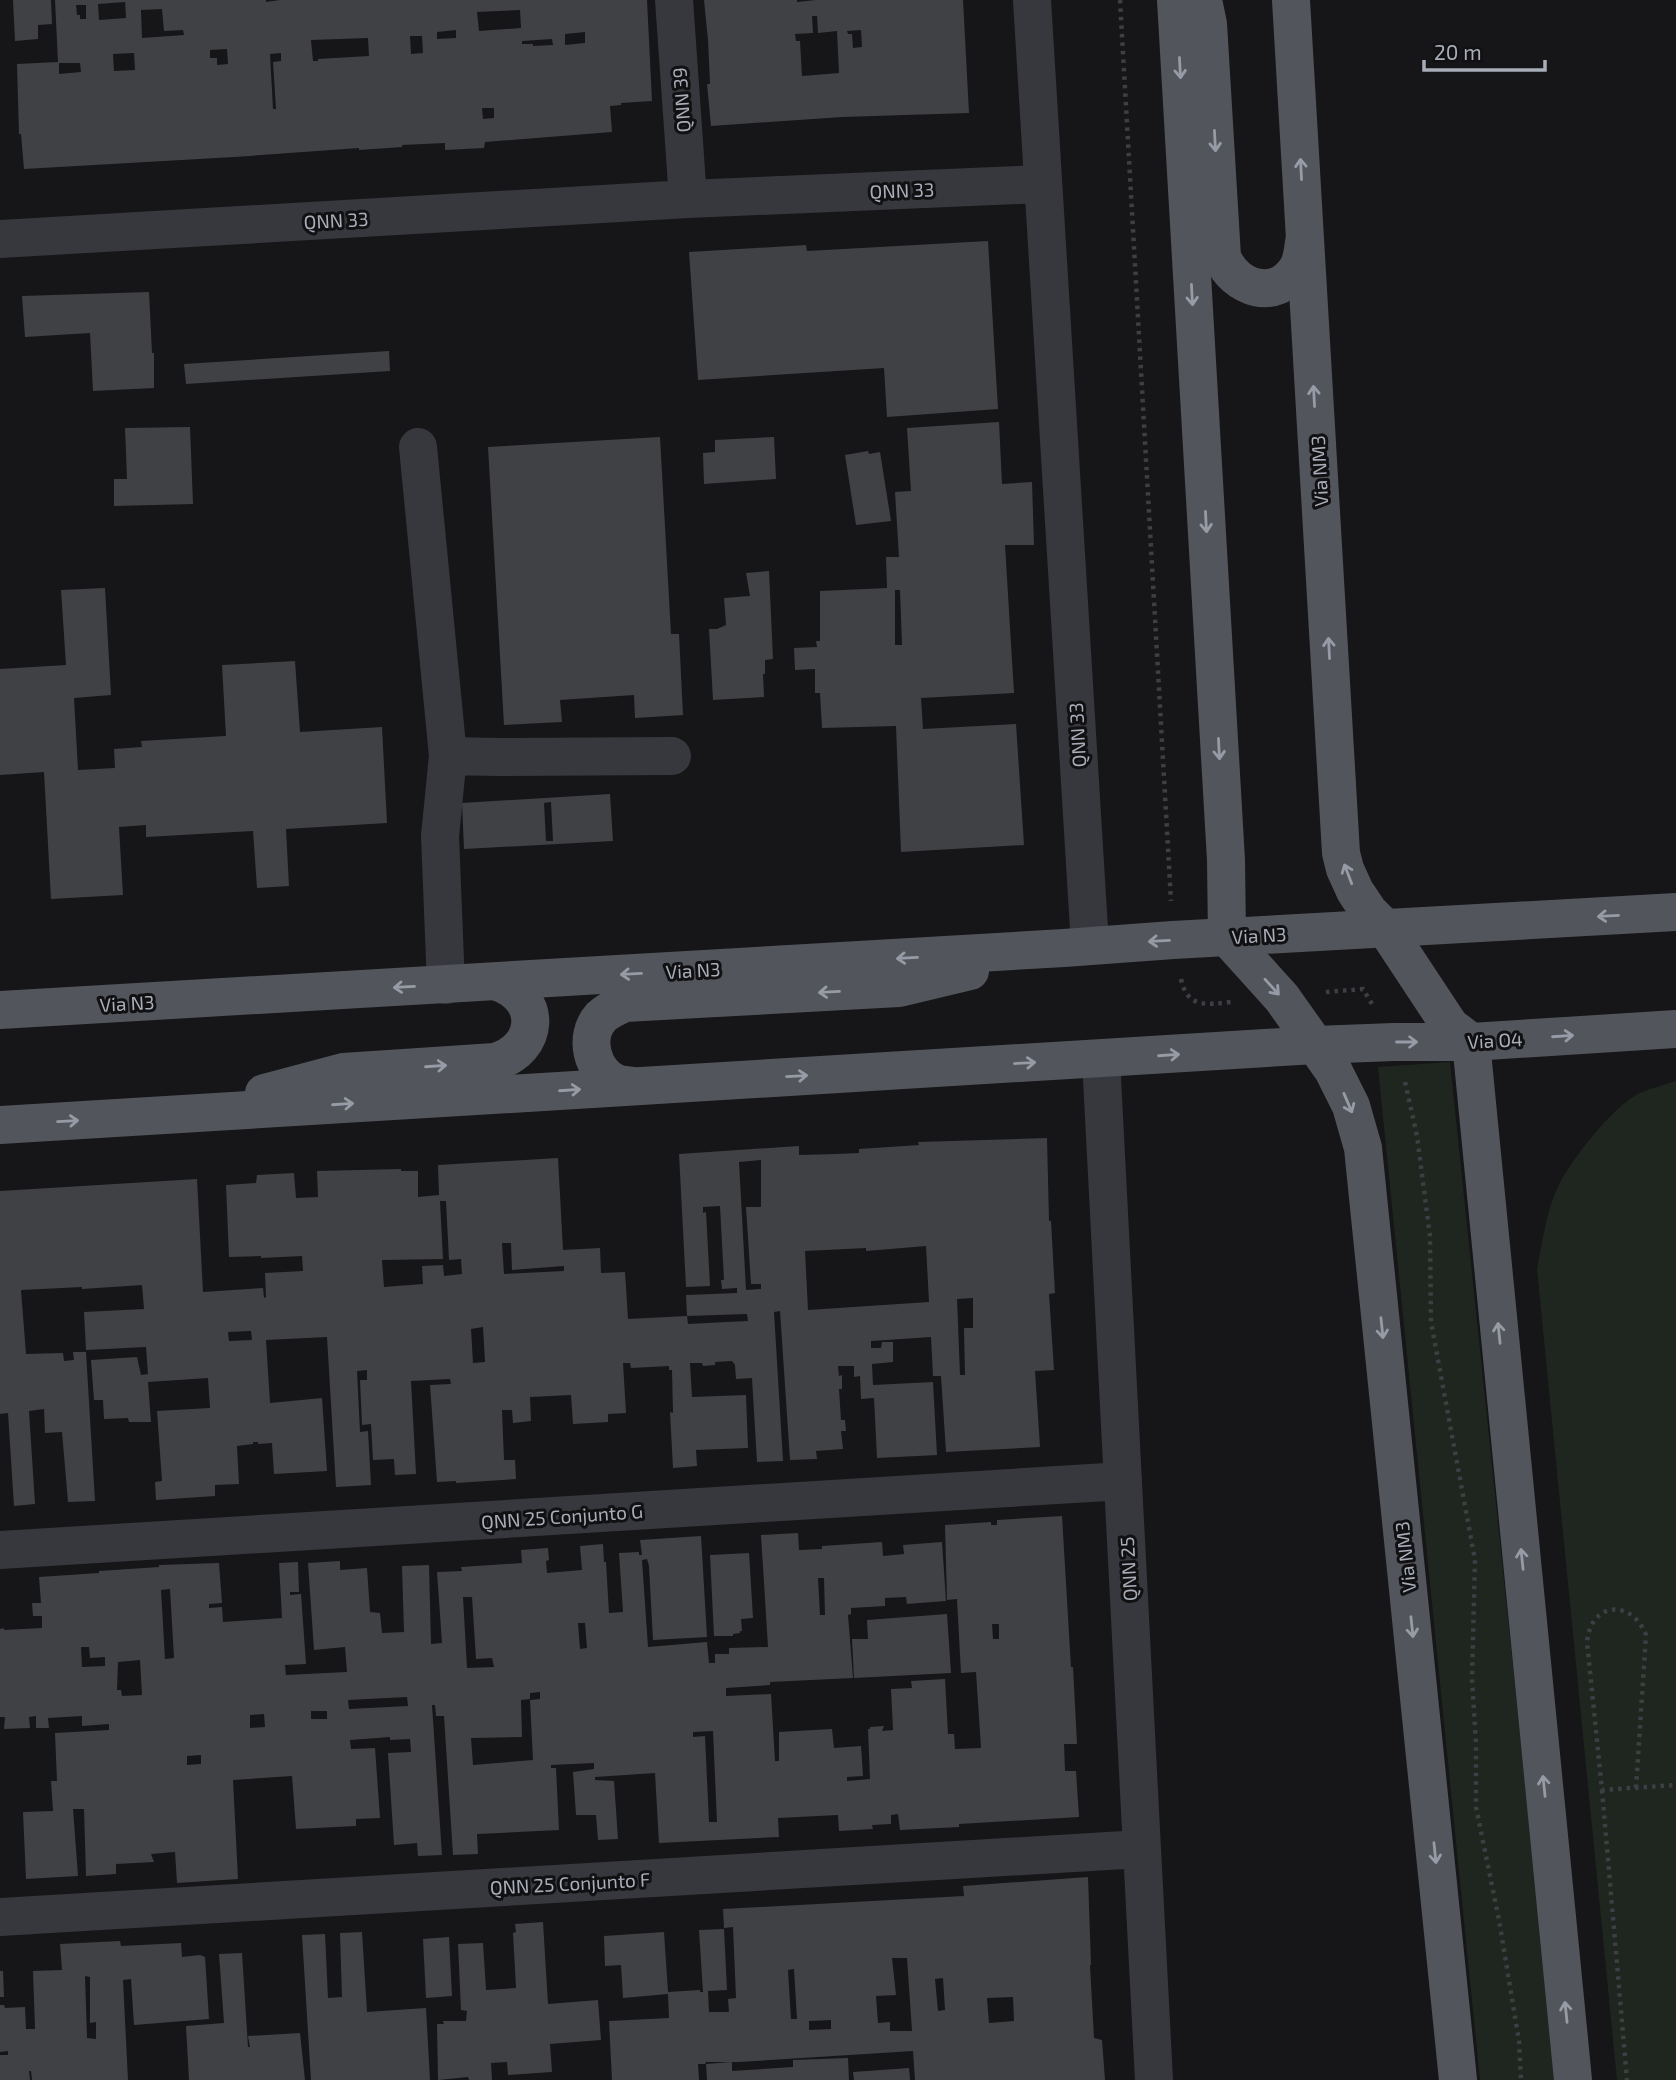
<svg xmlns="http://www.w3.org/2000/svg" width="1676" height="2080" font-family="'Exo 2',sans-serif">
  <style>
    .green { fill: #1e261f }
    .building { fill: #404145; fill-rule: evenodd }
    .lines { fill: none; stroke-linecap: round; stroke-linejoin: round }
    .path { stroke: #3d3f44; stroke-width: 4.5; stroke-dasharray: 3.5 5; stroke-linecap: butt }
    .minor { stroke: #37383d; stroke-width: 38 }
    .major { stroke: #53555c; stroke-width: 38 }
    .oneway { stroke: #979ba6 }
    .labels { text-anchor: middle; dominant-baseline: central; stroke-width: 6; stroke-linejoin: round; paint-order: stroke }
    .street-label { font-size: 19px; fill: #a8adb8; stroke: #111113 }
  </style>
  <rect width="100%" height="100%" fill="#161618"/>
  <!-- green -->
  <g class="green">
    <path d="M1450 1062 1556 2080H1480L1378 1067Z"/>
    <path d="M1676 1081V2080H1617L1537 1269C1542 1243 1547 1208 1559 1185 1571 1160 1615 1104 1640 1093 1651 1088 1664 1085 1676 1081Z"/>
  </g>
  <!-- building -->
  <g class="building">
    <path d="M13 0H51L52 24 38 25V39L15 41Z"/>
    <path d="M55 0H125V2L98 4 99 20 126 18 125 0H266V2L280 0H647L652 101 621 103V105L610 106 612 132 485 142 484 148 445 150V143L402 145V147L359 150V148L234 157 24 169 21 134H19L17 64 58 62ZM76 5H86V19H80V15H77ZM162 9 164 31 183 30 184 35 142 38 141 10ZM520 10 521 28 479 31 477 12ZM456 30V38L437 39V32ZM585 32V43L565 45V34ZM410 36H422L423 53 411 54ZM368 38 369 56 318 59V61H313L311 40ZM552 39 553 45 533 46V44H522V41ZM227 49 228 64 217 65V58H210V50ZM134 53 135 70 114 71 113 54ZM281 53V61L273 62 276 109H273L270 54ZM59 63H80L81 72 59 74ZM482 108H494V118L483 119Z"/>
    <path d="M704 0H797V2L816 0H963L969 113 842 117 711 126 707 84H710L708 40ZM812 16H817L818 33 837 31 839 73 802 76 800 41H796L795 34 813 33ZM861 30 862 47 853 48 852 34H848L847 31Z"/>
    <path d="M988 241 998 409 887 417 884 368 698 380 689 252 806 245 807 251Z"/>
    <path d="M149 292 152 353H154V388L93 391 90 333 25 337 22 296Z"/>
    <path d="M389 351 390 371 186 384 184 364Z"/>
    <path d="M999 422 1002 484 1032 482 1034 545H1005L1014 693 921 698 923 729 1016 724 1024 845 901 852 896 726 822 728 820 693H815V669L795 670 794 648 817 647 816 641H820V591L887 588 886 557H899L895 492 911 491 907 428ZM895 590H900L902 645H895Z"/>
    <path d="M190 427 193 504 114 506V479H127L125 428Z"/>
    <path d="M660 437 671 634H679L683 715 635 718 634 695 560 700 562 722 504 725 488 447Z"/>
    <path d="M774 437 776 479 704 484 703 453 715 452V440Z"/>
    <path d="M868 451 869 454 880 452 891 521 856 525 845 455Z"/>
    <path d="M769 571 773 659 765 660V674H763L764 697 713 700 709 629H717L726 625 724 598 750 596 746 573Z"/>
    <path d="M105 588 111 695 74 698 78 770 115 768 114 749 142 747 141 741 226 736 222 665 295 661 300 732 382 727 387 823 286 829 289 886 257 888 253 831 146 837V825L119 827 123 895 51 899 44 772 0 775V669L66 665 61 590Z"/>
    <path d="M610 794 613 841 464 849 462 803ZM551 802 553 841H546L544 803Z"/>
    <path d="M1047 1138 1049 1221H1051L1055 1293 1049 1294 1054 1370 1035 1371 1040 1447 946 1452 941 1376H933L931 1337 871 1341V1348H881L882 1342H893V1362L872 1364 873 1385 933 1382 937 1455 877 1458 874 1398 861 1399 860 1376 854 1377V1366H838L839 1376 842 1375V1389H839L841 1420H845L846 1431H841L843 1449 816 1451 817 1459 790 1460 780 1311 774 1312 783 1461 757 1462 752 1378 736 1379 735 1365 732 1361 715 1362V1365L703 1366 702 1363H690L692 1397 746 1395 748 1448 696 1450 697 1466 673 1468 670 1412 673 1413 672 1370H669V1366L631 1368 630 1363H623L626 1413 608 1414V1422L573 1424 571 1395 530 1397 531 1421 513 1423 512 1410H502L504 1460H515L516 1479 456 1483V1481L437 1482 430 1385 451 1384 450 1379 411 1381 416 1474 395 1475 394 1459 373 1460 371 1424 362 1425 360 1380H367V1370L357 1371 360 1432 368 1431 371 1485 336 1487 327 1337 266 1340 270 1403 322 1398 327 1471 274 1474 272 1443 258 1444V1442H253V1444L237 1446 239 1484 215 1485V1496L156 1500 155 1482 162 1481 157 1411 210 1408 208 1378 148 1382 151 1422H129L128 1418 104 1419 103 1400H94L91 1360 137 1357 141 1375 148 1374 146 1347 86 1350 84 1312 144 1309 142 1285 82 1289V1287L21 1290 26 1354 63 1353 64 1361 74 1360 73 1352H86L95 1501 68 1502 62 1432 45 1433 44 1409 29 1411 35 1504 14 1506 8 1413 0 1414V1191L197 1179 203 1292 263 1288 264 1298 266 1297 265 1273 303 1271 302 1256 261 1258V1256L229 1257 226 1185 256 1183 257 1175 294 1173 296 1198 318 1197 317 1171 401 1169V1171H418V1197L439 1195 438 1165 558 1158 563 1250 600 1248 601 1273 625 1272 628 1319 687 1316 688 1324 727 1322 748 1321 747 1314 687 1316 686 1295 737 1293V1288L722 1289 721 1280H724L720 1206 703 1207V1213L706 1212 710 1286 686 1287 679 1154 799 1146V1155L837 1154 859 1153V1149L919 1145 918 1142ZM761 1160V1207H746L751 1284H761V1289L746 1290 739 1162ZM440 1201H446L449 1260 461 1259 462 1274 444 1276 443 1265 422 1266 423 1284 384 1287 382 1260 443 1259ZM502 1243H511L512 1270 564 1266V1271L504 1274ZM926 1246 929 1302 808 1310 805 1251 866 1248V1251ZM973 1298V1328H964L965 1375H960L957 1299ZM483 1327 485 1362 473 1363 471 1329ZM251 1331 252 1340 229 1341 228 1332Z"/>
    <path d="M1062 1516 1071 1667H1073L1077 1744H1064L1065 1771H1076L1079 1817 959 1824V1827L900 1830 898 1814 891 1815V1824L872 1825 873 1829 839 1831 838 1815 778 1818 779 1837 659 1843 655 1773 595 1777V1780L614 1781 618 1839 598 1840 596 1815H576L573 1772 594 1769V1763L551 1765V1768H556L559 1830 477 1834 478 1854 453 1855 444 1716H436L435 1705H432L442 1855 418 1856 417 1843 394 1845 388 1753 411 1752 410 1739 390 1740V1737L350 1740 351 1749 375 1748 380 1818 356 1819V1826L296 1829 292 1776 233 1780 238 1879 177 1883 175 1852 151 1854 154 1862 116 1864V1874L86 1876 84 1809H73L78 1876 26 1879 23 1812 53 1811 51 1781H57L55 1733 109 1730V1724L82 1726V1716L48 1718 49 1728H36V1716L29 1717 30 1728 4 1729 5 1717H0V1629L4 1628V1630L42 1628V1616H33L32 1603H41L39 1577 99 1573V1571L159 1567V1565L219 1563 222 1603 209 1604V1608L222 1607 223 1622 282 1618 279 1563 298 1562 299 1592H290V1595L301 1594 306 1664 285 1665 286 1675 347 1672 345 1647 314 1650 308 1563 340 1561V1570L367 1568 370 1612 380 1613 382 1633 404 1632 402 1566 429 1565 431 1644 442 1643 437 1572 462 1571 461 1567 522 1563 521 1550 548 1548 549 1560 546 1561 547 1573 582 1570 580 1546 603 1544 604 1562H606L609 1613 623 1612 619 1553 639 1552V1555H642L640 1540 701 1536 707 1637 653 1640 649 1566 647 1559 642 1560 648 1647 707 1642 709 1663H715V1654H729V1648L768 1647 761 1535 798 1533 799 1550 822 1549V1546L882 1542 883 1556 904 1554 903 1545 942 1542 946 1601 907 1604 906 1597 885 1598V1606L851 1608V1614L848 1615 853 1678 770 1682V1685L726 1688V1696L771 1694 775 1761H779V1732L832 1729 834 1748 861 1746 863 1776 847 1777V1781L870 1779 868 1729H870V1727L884 1726 882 1731 893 1730 891 1689 912 1688 911 1681 945 1679 948 1734H954L955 1749 981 1748 976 1672 961 1673 957 1599 947 1600 945 1525 991 1522V1525H997V1520ZM818 1578H824L825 1615H820ZM170 1589 174 1658 165 1659 161 1590ZM463 1597H472L476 1659 492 1658 494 1667 467 1668ZM578 1623H585L587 1648 580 1649ZM992 1624H999V1639H993ZM81 1647H89L90 1658 105 1657V1666L82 1667ZM140 1660 142 1695 122 1696 121 1690H117L118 1662ZM540 1692V1699L530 1700 533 1760 473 1765 471 1738 522 1737 521 1700 530 1699V1693ZM407 1697 408 1706 349 1709 348 1700ZM311 1711H327V1719H311ZM264 1714 265 1727 250 1728V1715ZM713 1731 717 1822H709L705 1736 693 1737V1732ZM201 1755V1764L187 1765V1756Z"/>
    <path d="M749 1553 753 1618 741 1619 742 1631H740V1633L733 1634V1636H714L710 1555Z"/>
    <path d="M947 1614 951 1673 854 1678 852 1639H868L867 1620Z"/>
    <path d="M1088 1877 1091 1965H1090L1094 2038 1102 2040 1105 2080H915L913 2051 739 2062H706L705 2064H698L699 2080H612L609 2021 669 2018 668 1994 623 1998 621 1965 605 1966 604 1936 664 1932 668 1992 700 1990V1992H703L699 1930 724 1929 727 1990 708 1991 709 2012H729L728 1999 736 1998 733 1927 724 1928 723 1909 964 1896 963 1886ZM892 1958H907L912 2031H890V2022L878 2023 876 1996 896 1995ZM794 1969 797 2019H791L788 1970ZM943 1978 945 2010 938 2011 935 1979ZM1013 1997 1014 2021 989 2023 987 1998ZM831 2020V2029L809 2030V2021Z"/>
    <path d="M543 1922 548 2004 598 2000 601 2040 550 2044 552 2072 508 2075 507 2062 491 2063 492 2080H469L468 2077 438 2080 437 2024H444L443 2021H466L467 2011 461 2010 458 1944 483 1943 486 1990 516 1988 513 1933 516 1932 515 1924Z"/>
    <path d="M362 1932 367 2012 426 2008 430 2080H311L302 1935 325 1934 328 1998 342 1997 340 1933Z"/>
    <path d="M449 1937 452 1996 426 1998 423 1939Z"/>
    <path d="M120 1941 121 1946 181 1943 182 1957 200 1955 205 1957 209 2019 134 2025 131 1979 123 1980 128 2080H32L31 2071H29L30 2080H0V2055H8V2051L0 2052V2005H4L5 2008 25 2007 26 2029H35L33 1971 62 1970 60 1944ZM85 1976 90 1977V2023L96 2022V2039L87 2038Z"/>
    <path d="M242 1953 248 2047H250L248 2036 300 2033 305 2080H189L186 2026 224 2023 219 1954Z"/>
    <path d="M0 1971H3L4 1997H0Z"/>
    <path d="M848 2058 849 2080H707L706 2064 732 2062V2071L793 2067V2060Z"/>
    <path d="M909 2068 910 2080H854L853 2072Z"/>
  </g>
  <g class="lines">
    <!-- path -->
    <g class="path">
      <path d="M1120 0 1171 901"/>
      <path d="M1181 979C1187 1008 1206 1005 1231 1002"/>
      <path d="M1326 992 1363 989 1372 1004"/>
      <path d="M1405 1082 1417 1136 1430 1236 1431 1322 1475 1560 1472 1679 1476 1744V1807L1499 1920 1519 2041 1521 2080"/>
      <path d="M1636 1788 1646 1635C1632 1599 1591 1601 1587 1642L1602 1790 1676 1785"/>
      <path d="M1602 1790 1627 2080"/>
    </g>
    <!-- minor -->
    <g class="minor">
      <path d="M674 0 688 199"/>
      <path d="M1032 0 1090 945"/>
      <path d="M0 239 688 199 1043 184"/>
      <path d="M418 447 448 756"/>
      <path d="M446 985 440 836 448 756 499 757 672 756"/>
      <path d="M1101 1059 1154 2080"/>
      <path d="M0 1550 1123 1481"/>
      <path d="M0 1917 1141 1849"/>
    </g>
    <!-- major -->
    <g class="major">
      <path d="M1176 0 1226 860 1227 937"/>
      <path d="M1203 0 1208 24 1222 257C1235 289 1276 302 1297 269 1302 261 1303 251 1304 242"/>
      <path d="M1291 0 1341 853 1345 869 1355 891 1369 912 1386 929 1450 1026 1471 1042"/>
      <path d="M1227 937 1282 998 1333 1070 1351 1106 1363 1148 1458 2080"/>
      <path d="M0 1010 1064 948 1173 940 1676 912"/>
      <path d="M1471 1042 1573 2080"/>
      <path d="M632 1086C627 1085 621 1085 616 1083 592 1072 583 1037 601 1017 608 1010 616 1007 625 1003L899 988 970 971"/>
      <path d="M264 1093 343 1072 495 1062C540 1049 543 998 498 982"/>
      <path d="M0 1125 1315 1045 1394 1042H1471L1676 1029"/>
    </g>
  </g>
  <!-- one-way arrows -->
  <defs><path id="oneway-shaft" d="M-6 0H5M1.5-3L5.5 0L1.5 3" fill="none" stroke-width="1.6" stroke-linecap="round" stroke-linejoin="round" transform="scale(1.75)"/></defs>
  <g class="oneway">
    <use href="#oneway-shaft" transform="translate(1180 68) rotate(87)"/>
    <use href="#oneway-shaft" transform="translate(1215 141) rotate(87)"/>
    <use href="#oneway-shaft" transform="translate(1301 169) rotate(-93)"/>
    <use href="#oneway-shaft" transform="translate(1192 295) rotate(87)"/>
    <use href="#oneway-shaft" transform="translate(1314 396) rotate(-93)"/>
    <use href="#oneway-shaft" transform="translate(1206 522) rotate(87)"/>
    <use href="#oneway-shaft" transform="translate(1329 648) rotate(-93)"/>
    <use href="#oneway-shaft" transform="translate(1219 749) rotate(87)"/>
    <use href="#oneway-shaft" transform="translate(1348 874) rotate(-111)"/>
    <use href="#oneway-shaft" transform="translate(1608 916) rotate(177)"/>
    <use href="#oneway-shaft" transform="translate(1159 941) rotate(177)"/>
    <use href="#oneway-shaft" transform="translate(907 958) rotate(177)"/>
    <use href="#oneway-shaft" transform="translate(631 974) rotate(177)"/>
    <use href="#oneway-shaft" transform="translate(404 987) rotate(177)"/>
    <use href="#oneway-shaft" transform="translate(1272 987) rotate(48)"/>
    <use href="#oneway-shaft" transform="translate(829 992) rotate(177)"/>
    <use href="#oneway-shaft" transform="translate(1563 1036) rotate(-4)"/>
    <use href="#oneway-shaft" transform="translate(1407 1042)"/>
    <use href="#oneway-shaft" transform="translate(1169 1055) rotate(-4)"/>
    <use href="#oneway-shaft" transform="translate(1025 1063) rotate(-3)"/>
    <use href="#oneway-shaft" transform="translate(436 1066) rotate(-4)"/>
    <use href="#oneway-shaft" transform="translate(797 1076) rotate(-3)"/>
    <use href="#oneway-shaft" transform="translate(570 1090) rotate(-4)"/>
    <use href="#oneway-shaft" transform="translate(1348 1103) rotate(67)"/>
    <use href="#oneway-shaft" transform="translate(343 1104) rotate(-4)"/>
    <use href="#oneway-shaft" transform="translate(68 1121) rotate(-3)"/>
    <use href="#oneway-shaft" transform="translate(1382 1328) rotate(84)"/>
    <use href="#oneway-shaft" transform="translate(1499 1333) rotate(-96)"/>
    <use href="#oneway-shaft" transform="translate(1522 1559) rotate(-96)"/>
    <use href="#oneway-shaft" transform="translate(1412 1627) rotate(84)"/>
    <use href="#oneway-shaft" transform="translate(1544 1786) rotate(-96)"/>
    <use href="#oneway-shaft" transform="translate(1435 1853) rotate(84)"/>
    <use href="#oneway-shaft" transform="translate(1566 2012) rotate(-96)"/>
  </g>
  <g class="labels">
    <!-- street labels -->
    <g class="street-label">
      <text transform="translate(681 100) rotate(-94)">QNN 39</text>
      <text transform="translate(902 190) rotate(-2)">QNN 33</text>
      <text transform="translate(336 220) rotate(-3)">QNN 33</text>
      <text transform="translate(1319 471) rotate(-93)">Via NM3</text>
      <text transform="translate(1077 735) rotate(-93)">QNN 33</text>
      <text transform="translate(1259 935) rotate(-3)">Via N3</text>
      <text transform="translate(693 970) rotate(-3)">Via N3</text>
      <text transform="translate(127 1003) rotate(-3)">Via N3</text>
      <text transform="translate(1495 1040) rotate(-3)">Via O4</text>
      <text transform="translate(562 1516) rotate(-4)">QNN 25 Conjunto G</text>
      <text transform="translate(1405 1557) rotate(-96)">Via NM3</text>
      <text transform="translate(1128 1569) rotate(-93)">QNN 25</text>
      <text transform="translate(570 1883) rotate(-3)">QNN 25 Conjunto F</text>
    </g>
  </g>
  <!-- scale -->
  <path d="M1424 60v10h121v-10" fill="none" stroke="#a8adb8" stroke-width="3.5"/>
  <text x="1434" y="60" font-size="21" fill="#a8adb8" stroke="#111113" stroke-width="5" paint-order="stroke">20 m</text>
</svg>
